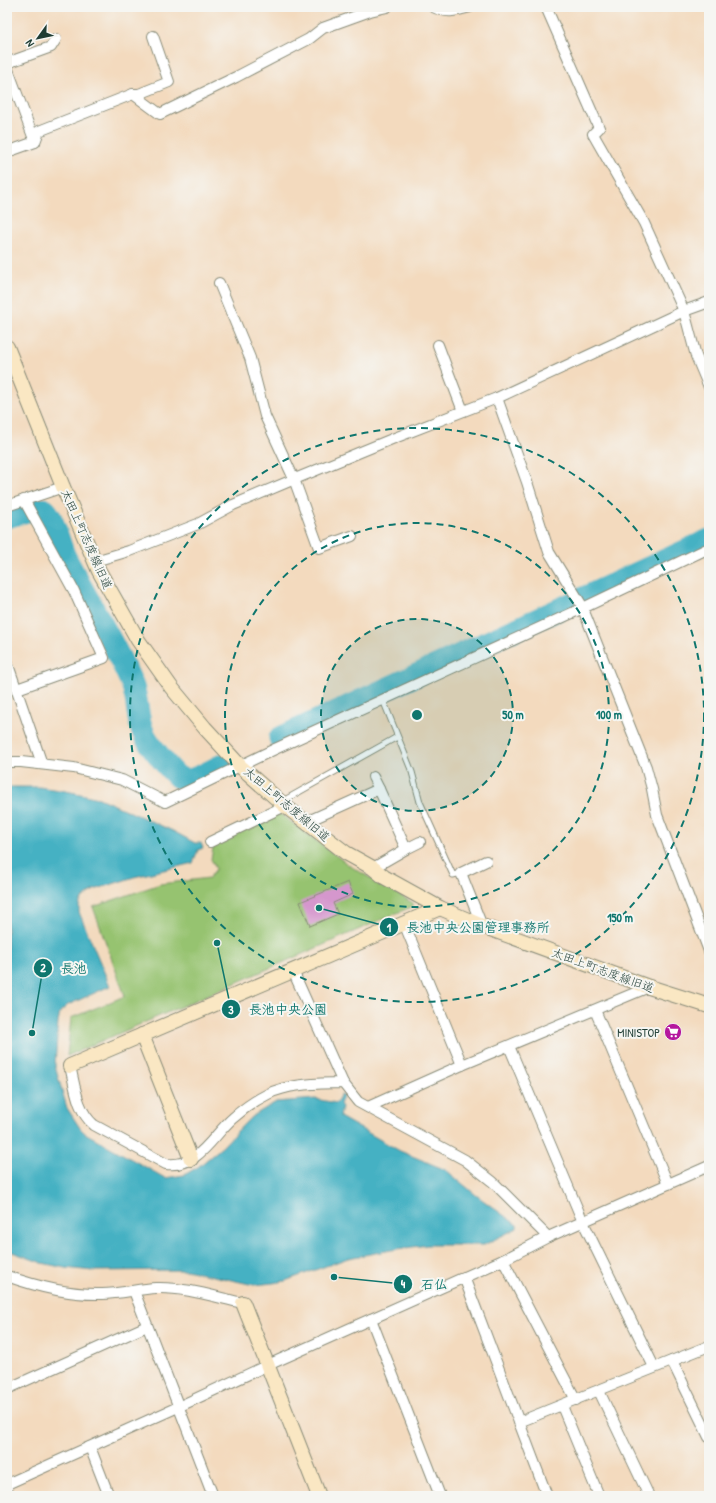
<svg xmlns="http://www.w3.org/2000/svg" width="716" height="1503" font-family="'Patrick Hand','Klee One',sans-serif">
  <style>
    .green { fill: #96c370; stroke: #5a8052 }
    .water { fill: #45b1c3; stroke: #32777c }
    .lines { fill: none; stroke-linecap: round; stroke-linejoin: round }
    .river { stroke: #45b1c3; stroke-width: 23 }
    .building { fill: #d597cd }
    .lane-casing { stroke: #898c79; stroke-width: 7 }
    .street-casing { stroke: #898c79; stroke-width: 12 }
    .secondary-casing { stroke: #898c79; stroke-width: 16 }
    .lane { stroke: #fff; stroke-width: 5 }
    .street { stroke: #fff; stroke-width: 10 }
    .secondary { stroke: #fae7c3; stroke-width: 14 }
    .ring { fill: none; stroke: #0f766e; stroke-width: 2; stroke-dasharray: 7 5 }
    .labels { text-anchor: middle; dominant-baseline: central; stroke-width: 4; stroke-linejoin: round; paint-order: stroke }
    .street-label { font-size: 12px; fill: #1f3d34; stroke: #f6f6f2 }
    .poi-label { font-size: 12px; fill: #1f3d34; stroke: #f6f6f2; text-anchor: end }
    .centre { fill: #0f766e; stroke: #f6f6f2; stroke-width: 2 }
    .ring-label { font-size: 12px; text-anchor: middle; font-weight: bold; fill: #0f766e; stroke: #f6f6f2; stroke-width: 4; stroke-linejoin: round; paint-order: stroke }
    .leader { fill: none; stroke: #0f766e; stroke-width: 1.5 }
    .callout-dot { fill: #0f766e; stroke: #f6f6f2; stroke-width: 1.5 }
    .mark-label { font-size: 12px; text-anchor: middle; font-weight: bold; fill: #fff }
    .callout-label { font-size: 13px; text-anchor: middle; font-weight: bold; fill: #0f766e; stroke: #f6f6f2; stroke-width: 4; stroke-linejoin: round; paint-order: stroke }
  </style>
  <rect width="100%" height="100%" fill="#f6f6f2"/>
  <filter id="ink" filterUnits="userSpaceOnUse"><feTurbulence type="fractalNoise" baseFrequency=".025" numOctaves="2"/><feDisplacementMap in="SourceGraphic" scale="8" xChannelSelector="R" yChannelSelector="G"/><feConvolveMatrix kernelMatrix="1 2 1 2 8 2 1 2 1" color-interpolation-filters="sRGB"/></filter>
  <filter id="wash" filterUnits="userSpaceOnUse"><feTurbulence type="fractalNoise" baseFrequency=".012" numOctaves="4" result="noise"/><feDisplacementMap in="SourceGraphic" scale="16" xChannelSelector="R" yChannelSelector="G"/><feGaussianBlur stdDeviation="0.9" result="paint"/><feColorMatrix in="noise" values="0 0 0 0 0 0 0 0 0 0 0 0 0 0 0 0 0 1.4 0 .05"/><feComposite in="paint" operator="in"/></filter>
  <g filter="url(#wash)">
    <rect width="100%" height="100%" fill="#f3dabe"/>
    <!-- green -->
    <path class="green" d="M279 813 350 866 413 903V906L67 1056 71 1018 125 996 93 907 160 884 209 878 216 869 211 859 214 843Z"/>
    <!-- water -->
    <path class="water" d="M7 787H39L66 791 99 798 173 831 195 843H201L203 848 198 850 193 863 134 877 94 890 82 899 79 905V912L110 986 68 1005 60 1012 58 1022 55 1066 67 1108 80 1128 85 1133 165 1178 184 1175 198 1167 222 1147 251 1117 276 1102 315 1099 336 1103 341 1094 344 1095 340 1104 342 1107 340 1117 400 1151 446 1170 476 1195 517 1225V1228L484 1245H428L397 1249 348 1258 285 1281 273 1283 254 1285 186 1270 93 1271 65 1268 42 1263 7 1250Z"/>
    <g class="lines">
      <!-- river -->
      <g class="river">
        <path d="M7 517C15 515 38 506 45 510 53 516 60 547 65 557 87 600 113 640 132 684 139 701 136 720 145 736 149 744 170 770 177 776 179 778 183 779 185 780 195 781 215 768 225 764"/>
        <path d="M280 738 709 540"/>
      </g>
    </g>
    <g id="blocks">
      <!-- building -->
      <path class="building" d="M348 882 353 894 333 903 338 914 310 926 300 902Z"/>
    </g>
  </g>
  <g filter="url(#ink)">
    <use href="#blocks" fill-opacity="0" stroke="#898c79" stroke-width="1"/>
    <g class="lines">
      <defs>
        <g id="lane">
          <path d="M383 700 412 772 420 802 453 875 461 873"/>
          <path d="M281 802 397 737"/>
        </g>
        <g id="street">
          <path d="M433 7C447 14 456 11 470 7"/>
          <path d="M546 7 599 128 593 134 644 223 684 311 696 356 709 387"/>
          <path d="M7 63 51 47 56 39"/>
          <path d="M7 67 35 142"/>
          <path d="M133 94H139L169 82 153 36"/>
          <path d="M7 152 35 142 39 131 133 94 160 114 236 77 309 39 323 28 370 11 387 7"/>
          <path d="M219 283 250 358 265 416 294 479 319 548 352 536"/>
          <path d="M438 345 463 411"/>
          <path d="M497 398 527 482 549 552 581 604 646 767 652 789 657 815 709 951"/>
          <path d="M7 506 63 487"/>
          <path d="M95 561 129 551 198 524 233 505 290 481 392 439 497 398 684 311 709 302"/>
          <path d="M7 662 42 764"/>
          <path d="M17 689 104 658 74 591 24 500"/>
          <path d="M7 762H21L74 768 122 780 165 802 275 749 583 608 709 548"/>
          <path d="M373 777 379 789"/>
          <path d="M306 822 379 789 406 849 373 868"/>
          <path d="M210 842 285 806"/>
          <path d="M406 849 420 842"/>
          <path d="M404 923 462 1065"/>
          <path d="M482 926 461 873 486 861"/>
          <path d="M293 971 343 1083 358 1102 465 1160 493 1182 548 1237"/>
          <path d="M595 1010 668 1184"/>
          <path d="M509 1046 583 1222 654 1367"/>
          <path d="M70 1066C75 1086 77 1111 94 1125L166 1164C199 1168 212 1136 233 1118 243 1109 256 1100 268 1094 290 1083 319 1084 343 1083"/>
          <path d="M368 1107 462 1065 649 987"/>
          <path d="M503 1260 576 1400"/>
          <path d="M7 1276C38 1287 69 1295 102 1294 120 1294 138 1289 156 1288 185 1287 215 1297 243 1303"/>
          <path d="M464 1277 547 1496"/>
          <path d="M134 1291 213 1496"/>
          <path d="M371 1319 440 1496"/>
          <path d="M672 1361 709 1437"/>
          <path d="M7 1389 147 1326"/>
          <path d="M599 1391 649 1496"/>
          <path d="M562 1406 599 1496"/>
          <path d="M519 1422 709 1346"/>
          <path d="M90 1447 109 1496"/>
          <path d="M7 1484 178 1407 268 1365 503 1260 548 1237 709 1166"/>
          <path d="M7 1489 10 1496"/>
        </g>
        <g id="secondary">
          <path d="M7 347 63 487 99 571 138 640 171 687 205 728 241 767 285 806 346 853 373 868 384 877 440 908 482 926 649 987 709 1006"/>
          <path d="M142 1035 191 1159"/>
          <path d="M70 1066 440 908"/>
          <path d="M243 1303 319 1496"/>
        </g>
      </defs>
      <!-- lane casing -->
      <use href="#lane" class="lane-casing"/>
      <!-- street casing -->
      <use href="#street" class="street-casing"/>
      <!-- secondary casing -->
      <use href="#secondary" class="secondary-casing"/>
      <!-- lane -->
      <use href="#lane" class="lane"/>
      <!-- street -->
      <use href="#street" class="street"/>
      <!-- secondary -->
      <use href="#secondary" class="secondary"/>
    </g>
  </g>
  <!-- distance rings -->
  <circle cx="417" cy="715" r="96" fill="#0f766e" fill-opacity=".12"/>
  <g class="ring">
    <circle cx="417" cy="715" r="96"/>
    <circle cx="417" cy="715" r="192"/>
    <circle cx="417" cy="715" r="287"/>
  </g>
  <!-- icons -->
  <defs>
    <symbol id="supermarket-disc" viewBox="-11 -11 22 22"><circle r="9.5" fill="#b5179e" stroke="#f6f6f2"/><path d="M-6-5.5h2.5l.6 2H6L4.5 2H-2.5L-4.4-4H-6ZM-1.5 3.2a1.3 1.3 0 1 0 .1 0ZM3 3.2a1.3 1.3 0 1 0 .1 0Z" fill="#fff"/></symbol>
  </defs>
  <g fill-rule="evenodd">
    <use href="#supermarket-disc" x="663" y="1022" width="20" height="20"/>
  </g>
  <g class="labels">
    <!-- street labels -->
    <g class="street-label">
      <text transform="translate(87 539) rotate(66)">太田上町志度線旧道</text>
      <text transform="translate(287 804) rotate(40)">太田上町志度線旧道</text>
      <text transform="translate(603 970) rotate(20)">太田上町志度線旧道</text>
    </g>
    <!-- poi labels -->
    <g class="poi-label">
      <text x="660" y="1032">MINISTOP</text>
    </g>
  </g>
  <circle cx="417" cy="715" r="6" class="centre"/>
  <g class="ring-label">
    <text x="513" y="719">50 m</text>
    <text x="609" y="719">100 m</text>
    <text x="620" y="922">150 m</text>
  </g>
  <!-- callouts -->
  <path class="leader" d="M319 908L389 927M32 1033L43 968M217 943L231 1009M334 1277L403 1284"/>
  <g class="callout-dot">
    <circle cx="319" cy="908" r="4"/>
    <circle cx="32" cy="1033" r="4"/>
    <circle cx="217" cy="943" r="4"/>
    <circle cx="334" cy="1277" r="4"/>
    <circle cx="389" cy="927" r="10"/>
    <circle cx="43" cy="968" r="10"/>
    <circle cx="231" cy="1009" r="10"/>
    <circle cx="403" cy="1284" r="10"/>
  </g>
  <g class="mark-label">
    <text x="389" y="932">1</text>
    <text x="43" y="972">2</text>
    <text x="231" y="1014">3</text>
    <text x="403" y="1288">4</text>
  </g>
  <g class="callout-label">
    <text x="478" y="932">長池中央公園管理事務所</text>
    <text x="74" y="973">長池</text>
    <text x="288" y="1014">長池中央公園</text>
    <text x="434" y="1289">石仏</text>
  </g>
  <!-- margin -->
  <rect width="716" height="1503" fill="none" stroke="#f6f6f2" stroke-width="24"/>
  <!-- north arrow -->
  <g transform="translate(38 38) rotate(237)" stroke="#f6f6f2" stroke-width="3" paint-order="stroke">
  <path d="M0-3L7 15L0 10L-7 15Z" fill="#1f3d34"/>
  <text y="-6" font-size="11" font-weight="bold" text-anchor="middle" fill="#1f3d34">N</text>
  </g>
</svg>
